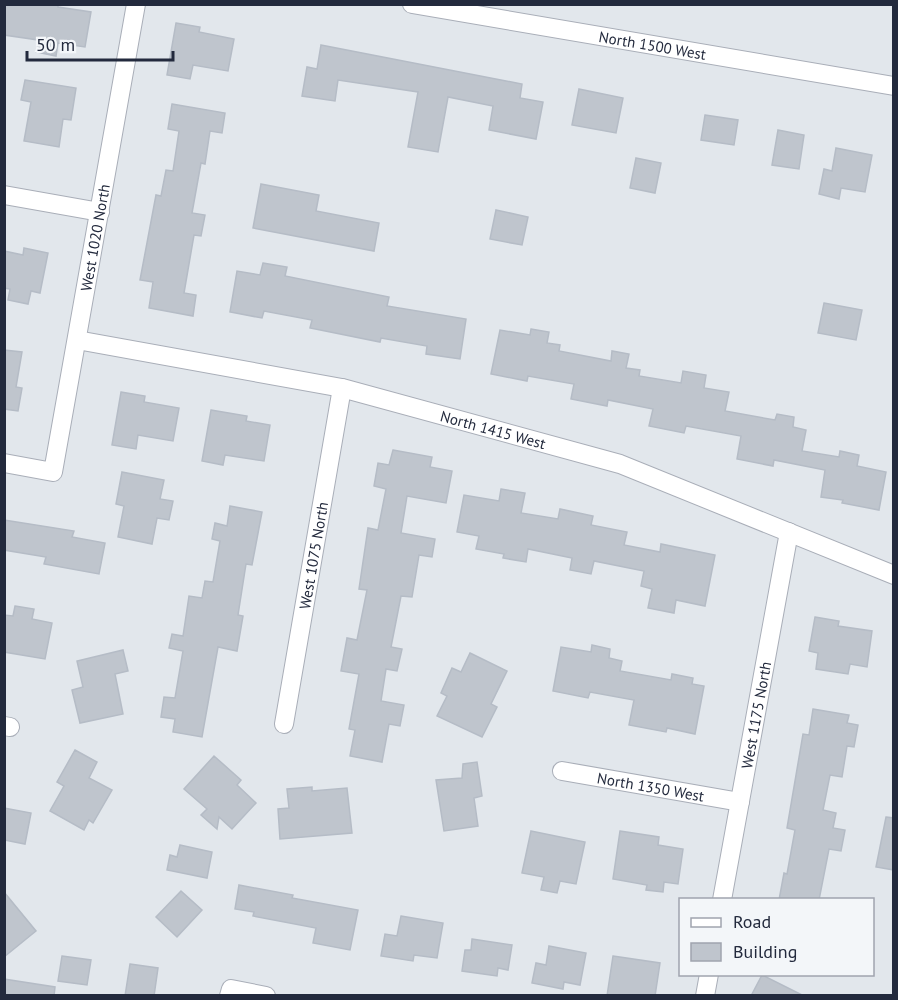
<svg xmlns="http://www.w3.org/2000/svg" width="898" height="1000" font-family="'PT Sans',sans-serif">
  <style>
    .building { fill: #bfc5cd; stroke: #b5bcc6; stroke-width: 1.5 }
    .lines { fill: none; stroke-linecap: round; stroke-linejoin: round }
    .minor-casing { stroke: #a9aeb8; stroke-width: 20 }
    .minor { stroke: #fff; stroke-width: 18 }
    .labels { text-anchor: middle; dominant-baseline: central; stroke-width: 5; stroke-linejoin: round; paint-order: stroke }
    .street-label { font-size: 15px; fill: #232a3d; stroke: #f3f6f9 }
  </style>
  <rect width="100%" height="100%" fill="#e2e7ec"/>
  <!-- building -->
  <g class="building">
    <path d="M4 4H58V7L91 12 85 47 58 43 56 56 36 52 38 40 4 35Z"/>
    <path d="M176 23 200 27 199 32 234 39 228 71 193 65 190 79 167 75Z"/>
    <path d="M321 45 522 84 520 98 543 102 536 139 489 130 493 106 448 97 438 152 408 147 418 92 338 80 335 101 302 96 307 67 317 69Z"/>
    <path d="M25 80 76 88 71 120 63 119 59 147 24 141 31 102 21 100Z"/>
    <path d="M579 89 623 98 616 133 572 125Z"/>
    <path d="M172 104 225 113 222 133 210 131 205 164 201 163 192 213 205 215 201 236 194 235 184 293 196 295 193 316 149 308 153 282 140 280 156 195 161 196 166 170 173 171 179 131 168 129Z"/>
    <path d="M705 115 738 120 734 145 701 140Z"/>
    <path d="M778 130 804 135 799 169 772 165Z"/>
    <path d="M836 148 872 155 865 192 841 188 839 199 819 194 824 169 832 171Z"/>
    <path d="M636 158 661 163 655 193 630 188Z"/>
    <path d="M261 184 319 195 316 211 379 223 374 251 253 228Z"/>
    <path d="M496 210 528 217 522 245 490 239Z"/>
    <path d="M24 248 48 253 40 293 31 291 28 304 8 300 10 289 4 288V251L23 255Z"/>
    <path d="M263 263 287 267 285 276 389 297 387 306 466 319 460 359 426 354 427 346 381 338 380 342 310 328 312 320 264 311 262 318 230 312 237 271 260 275Z"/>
    <path d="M824 303 862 310 856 340 818 333Z"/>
    <path d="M531 329 549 332 547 343 560 345 559 351 611 361 612 351 629 354 626 368 640 370 639 376 681 383 683 371 706 375 704 388 729 392 725 411 775 420 777 414 794 417 793 427 806 430 802 451 839 457 840 451 859 455 857 466 886 472 879 510 842 503 843 500 821 497 825 470 774 460 773 466 737 459 741 436 686 426 684 433 649 426 653 409 608 400 607 406 571 399 574 384 528 376 527 381 491 374 500 330 530 335Z"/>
    <path d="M4 350 22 352 16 387 22 388 18 411 4 409Z"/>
    <path d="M121 392 145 396 144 402 179 408 173 441 138 435 136 449 112 445Z"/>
    <path d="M211 410 247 416 246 421 270 425 264 461 225 455 223 465 202 461Z"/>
    <path d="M393 450 432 457 430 467 452 471 446 503 407 496 401 533 435 539 432 557 419 555 412 597 401 596 391 647 402 649 397 671 386 669 381 701 404 705 400 726 389 724 382 762 350 756 355 730 349 729 359 674 341 671 347 638 357 640 367 590 359 589 368 528 378 530 386 489 374 486 378 463 389 465Z"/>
    <path d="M122 472 164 480 160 499 173 501 169 520 157 518 152 544 118 537 124 506 116 504Z"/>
    <path d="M501 489 525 493 521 513 558 519 560 509 593 516 591 525 627 532 624 545 660 552 661 544 715 555 705 606 676 600 674 613 648 608 652 589 641 586 644 571 594 561 591 574 570 570 572 558 528 549 526 562 503 558 504 554 476 549 479 536 457 532 464 495 499 501Z"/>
    <path d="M230 506 262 512 252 565 246 564 238 615 243 616 237 651 218 647 202 737 173 732 175 719 161 717 164 697 175 698 183 651 169 648 172 634 183 636 189 596 202 598 205 581 213 582 220 541 212 539 215 523 227 526Z"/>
    <path d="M4 520 74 531 72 537 105 543 99 574 44 564 46 557 4 550Z"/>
    <path d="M15 606 34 609 32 619 52 623 45 659 4 652V615L13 616Z"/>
    <path d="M815 617 839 621 838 626 872 631 867 667 850 664 848 674 816 669 818 653 809 651Z"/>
    <path d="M592 645 610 649 609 658 622 661 620 671 671 680 672 674 693 678 692 684 704 686 695 734 667 728 666 732 629 725 634 700 590 692 588 698 553 691 561 647 591 652Z"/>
    <path d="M123 650 128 671 115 674 123 714 80 723 72 690 83 687 77 661Z"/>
    <path d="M470 653 507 671 491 704 497 707 482 737 437 716 447 696 441 693 452 668 461 672Z"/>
    <path d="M813 709 849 715 847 723 858 725 854 747 847 746 842 777 830 775 823 810 836 813 833 828 845 830 841 851 829 849 819 900H779L784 873 787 874 795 830 787 828 803 734 809 735Z"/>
    <path d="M75 750 97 762 89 778 112 790 93 823 89 820 84 830 50 811 64 786 57 782Z"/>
    <path d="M214 756 241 780 237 785 256 803 232 829 219 817 217 829 201 815 207 809 184 789Z"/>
    <path d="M477 762 482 796 474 798 478 826 444 831 436 780 462 778 463 764Z"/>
    <path d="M312 787V791L347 788 352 833 280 839 278 809 289 808 287 789Z"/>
    <path d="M4 808 31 813 25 844 4 840Z"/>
    <path d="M886 817 894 818V870L876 867Z"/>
    <path d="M531 831 585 842 576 884 560 881 557 893 541 890 544 877 522 873Z"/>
    <path d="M620 831 659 837 658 845 683 849 678 884 664 882 663 892 646 890 647 885 613 879Z"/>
    <path d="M180 845 212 852 207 878 167 870 170 855 177 857Z"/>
    <path d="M239 885 293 895 292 898 358 910 350 950 313 943 316 928 253 916 254 912 235 909Z"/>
    <path d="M181 891 202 910 177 937 156 917Z"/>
    <path d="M4 892 36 931 4 957Z"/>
    <path d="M401 916 443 923 437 958 414 955 413 961 381 956 385 934 397 936Z"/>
    <path d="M472 939 512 945 508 970 498 968 497 976 462 971 465 950H471Z"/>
    <path d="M549 946 586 953 580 985 564 982 563 989 532 983 536 963 546 965Z"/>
    <path d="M62 956 91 960 87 985 58 981Z"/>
    <path d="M613 956 660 963 655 996H607Z"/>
    <path d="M130 964 158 968 154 996H125Z"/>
    <path d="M762 975 804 996H751Z"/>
    <path d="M4 979 55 987 54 996H4Z"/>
  </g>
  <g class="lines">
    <defs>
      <g id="minor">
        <path id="s1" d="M412 4 894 86"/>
        <path d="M4 195 100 212"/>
        <path id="s2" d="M77 340 342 388 620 464 894 575"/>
        <path id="s3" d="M4 463 53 472 136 4"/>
        <path id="s4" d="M284 724 342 388"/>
        <path d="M4 726 10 727"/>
        <path id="s5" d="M562 771 740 802"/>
        <path id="s6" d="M722 900 789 532"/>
        <path d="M229 996 231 989 266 996"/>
        <path d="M705 996 709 974"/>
      </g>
    </defs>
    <!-- minor casing -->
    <use href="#minor" class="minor-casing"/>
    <!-- minor -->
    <use href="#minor" class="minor"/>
  </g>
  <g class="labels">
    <!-- street labels -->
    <g class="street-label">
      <text stroke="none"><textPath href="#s1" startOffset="244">North 1500 West</textPath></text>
      <text stroke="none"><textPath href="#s3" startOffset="288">West 1020 North</textPath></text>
      <text stroke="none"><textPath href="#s2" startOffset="426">North 1415 West</textPath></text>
      <text stroke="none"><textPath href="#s4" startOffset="171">West 1075 North</textPath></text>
      <text stroke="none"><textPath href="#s6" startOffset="188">West 1175 North</textPath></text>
      <text stroke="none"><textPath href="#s5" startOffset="90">North 1350 West</textPath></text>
    </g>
  </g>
  <!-- border -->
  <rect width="898" height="1000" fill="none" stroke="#232a3d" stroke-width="12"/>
  <!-- legend -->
  <rect x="679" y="898" width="195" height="78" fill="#f3f6f9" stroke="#a0a4ae" stroke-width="1.5"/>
  <rect x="691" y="918" width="30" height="9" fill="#ffffff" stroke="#a0a4ae" stroke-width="1.5"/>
  <text x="733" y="928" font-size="18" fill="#232a3d">Road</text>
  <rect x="691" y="943" width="30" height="18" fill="#bfc5cd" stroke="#a0a4ae" stroke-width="1.5"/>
  <text x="733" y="958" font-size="18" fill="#232a3d">Building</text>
  <!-- scale -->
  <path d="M27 51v9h146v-9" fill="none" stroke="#232a3d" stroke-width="3"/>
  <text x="36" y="51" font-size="18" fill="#232a3d" stroke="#f3f6f9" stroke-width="4.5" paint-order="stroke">50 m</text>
</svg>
